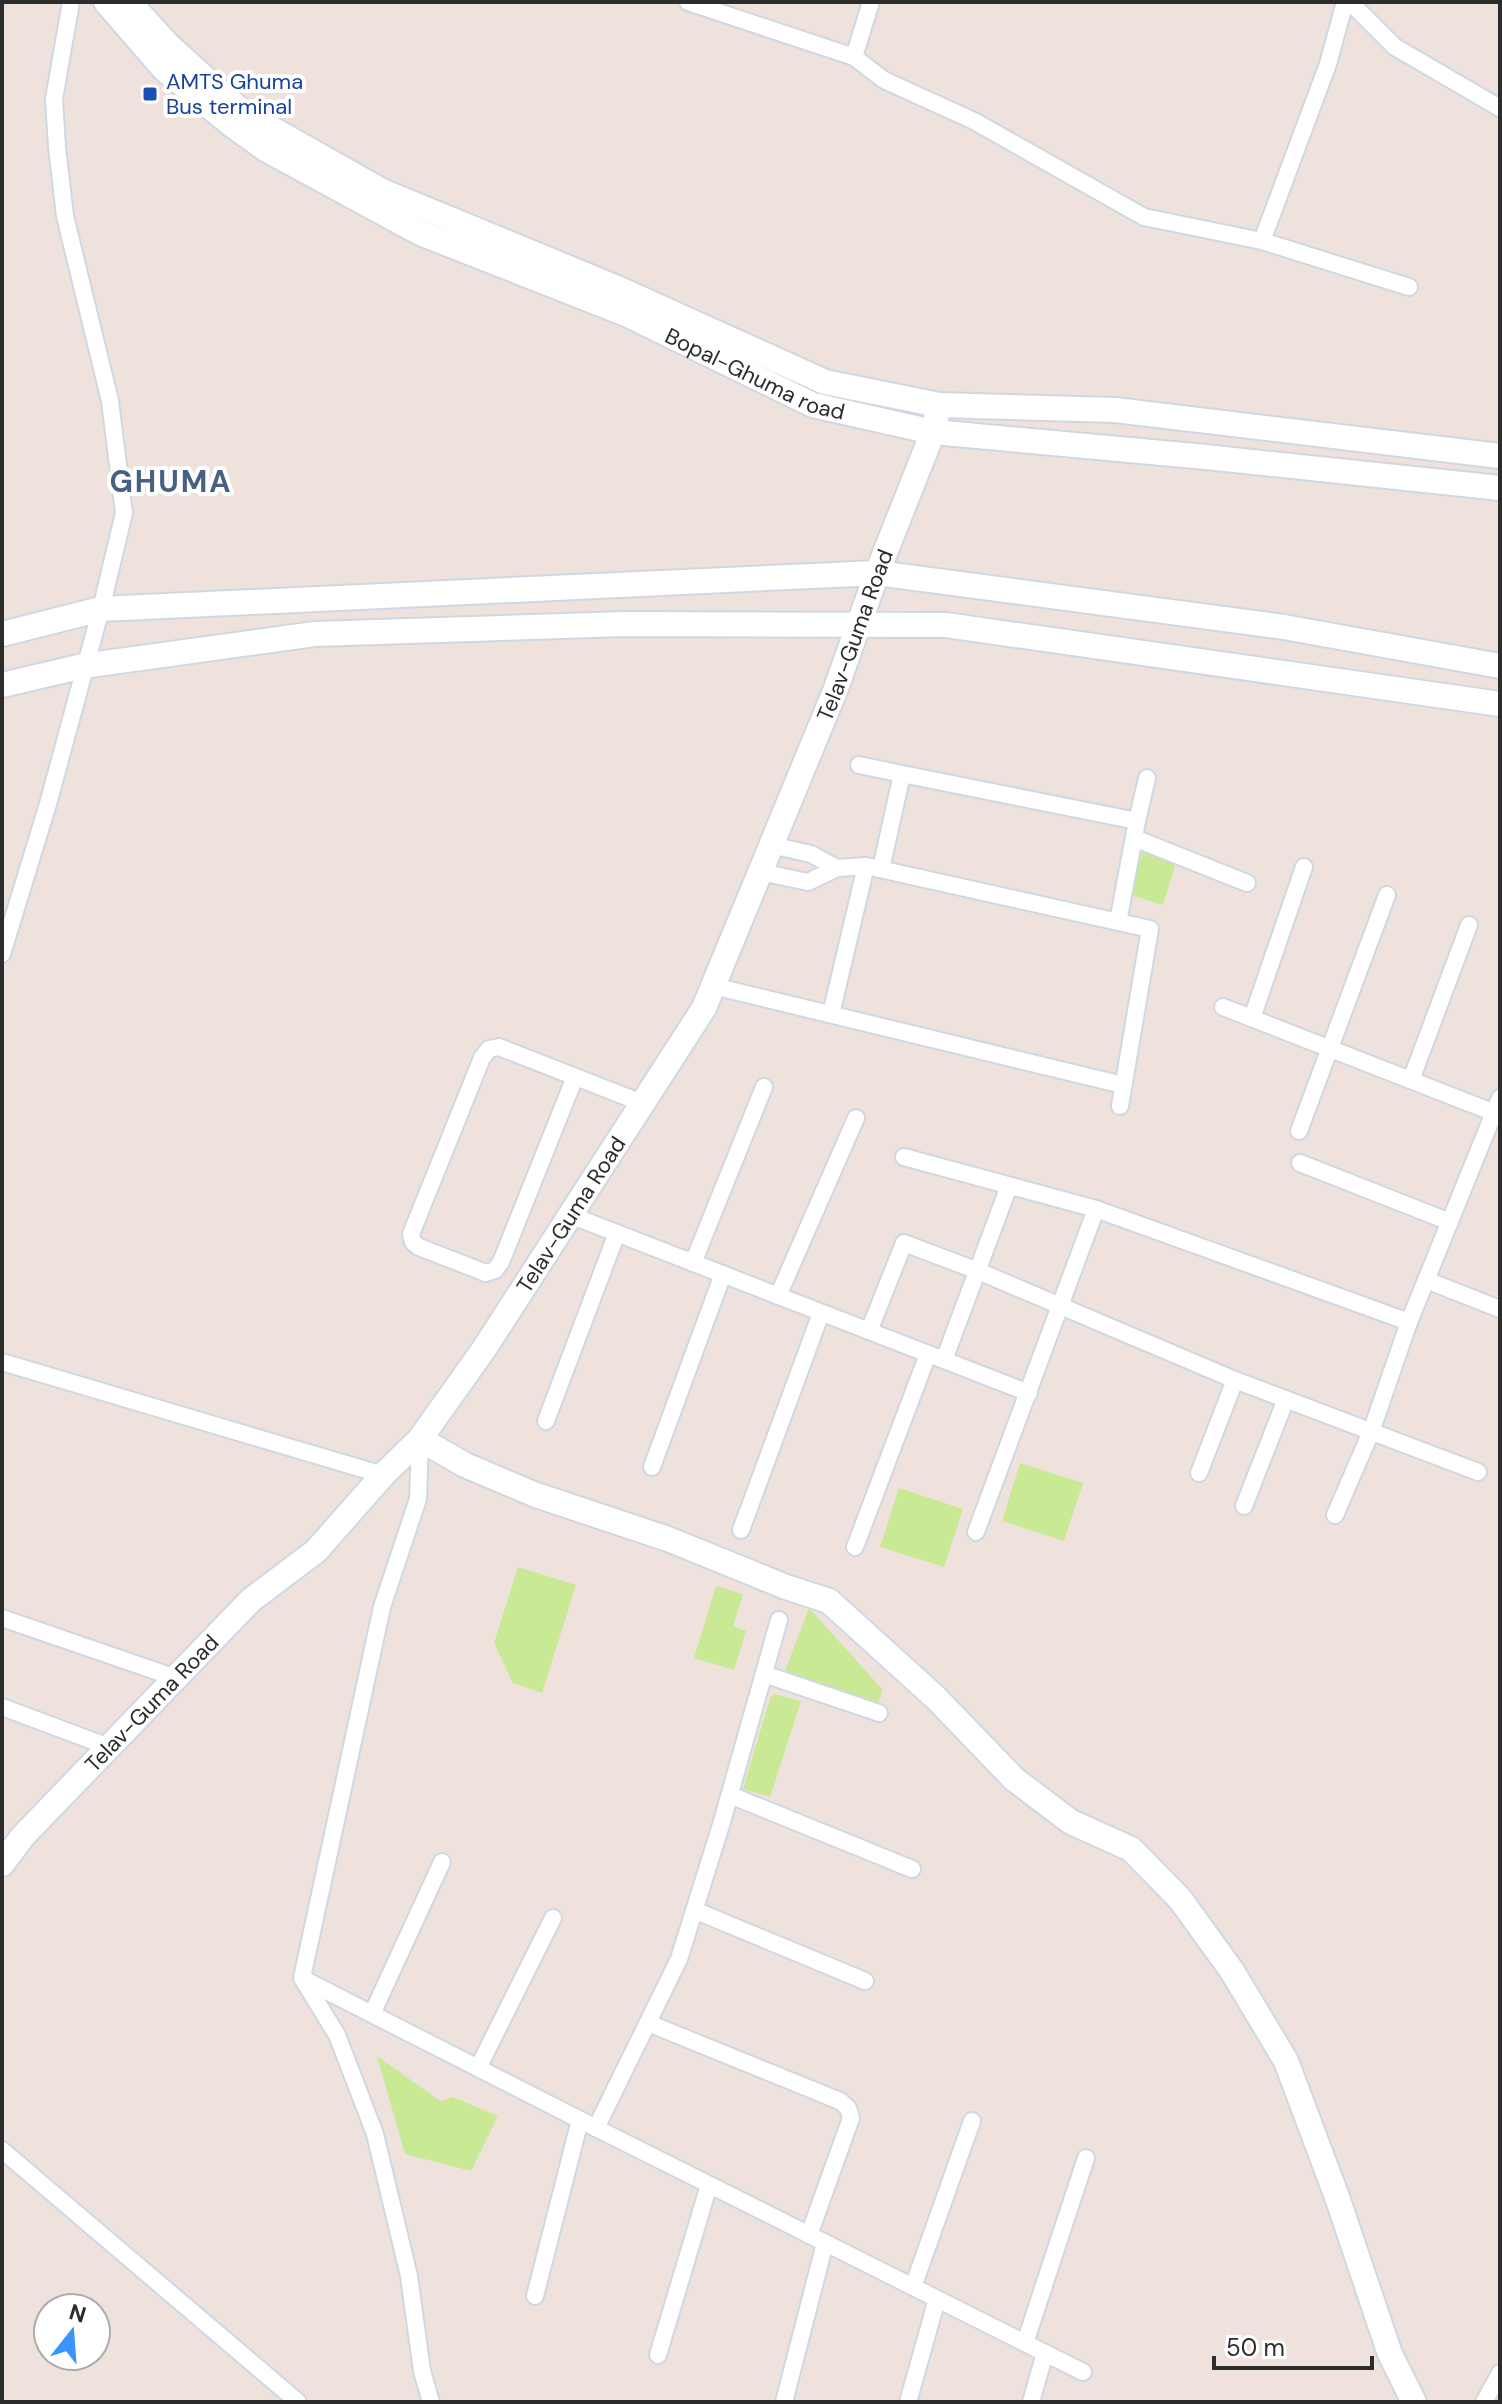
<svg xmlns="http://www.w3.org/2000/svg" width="1502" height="2404" font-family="'DM Sans',sans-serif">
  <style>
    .green { fill: #c9e995 }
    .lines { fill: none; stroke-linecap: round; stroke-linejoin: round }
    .street-casing { stroke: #cfd8e2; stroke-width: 20 }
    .secondary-casing { stroke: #cfd8e2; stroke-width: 28 }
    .street { stroke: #fff; stroke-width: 16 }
    .secondary { stroke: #fff; stroke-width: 24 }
    .transit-dot { fill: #1a4fb4; stroke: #fff; stroke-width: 3 }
    .labels { text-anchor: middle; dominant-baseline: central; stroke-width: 8; stroke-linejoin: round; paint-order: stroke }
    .transit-label { font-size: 22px; fill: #164399; stroke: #fff; text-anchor: start }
    .street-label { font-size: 22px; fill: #2c2c2c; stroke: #fff }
    .district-label { font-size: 30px; font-weight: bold; letter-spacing: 2px; fill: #486181; stroke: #fff }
  </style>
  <rect width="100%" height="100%" fill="#efe2dd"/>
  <!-- green -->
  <g class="green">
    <path d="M1143 849 1177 859 1163 905 1130 895Z"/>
    <path d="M1020 1463 1083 1483 1064 1541 1002 1521Z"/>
    <path d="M899 1488 963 1509 944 1567 880 1547Z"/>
    <path d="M518 1567 576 1585 542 1693 513 1683 494 1643Z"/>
    <path d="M716 1586 743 1594 733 1626 746 1631 734 1670 694 1658Z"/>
    <path d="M809 1608 883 1690 877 1705 785 1671Z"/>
    <path d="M774 1694 801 1701 770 1797 743 1789 770 1698Z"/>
    <path d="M377 2056 440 2101 453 2097 498 2116 471 2171 405 2154Z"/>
  </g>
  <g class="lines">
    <defs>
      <g id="street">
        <path d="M688 2 854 57 884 80 974 121 1144 217 1262 241"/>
        <path d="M1345 2 1328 64 1262 241 1409 287"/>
        <path d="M1350 2 1395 47 1500 108"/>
        <path d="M854 57 871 2"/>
        <path d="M859 765 902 774"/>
        <path d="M1137 821 1147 778"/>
        <path d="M1134 838 1247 883"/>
        <path d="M771 845 811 854 837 868"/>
        <path d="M881 869 902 774 1137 821 1118 922"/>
        <path d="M760 872 808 882 837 868 866 866 1150 929 1120 1106"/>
        <path d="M2 954 48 804 101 609 124 513 110 401 65 216 57 147 54 99 71 2"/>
        <path d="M713 986 1123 1085"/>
        <path d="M1223 1007 1495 1113"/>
        <path d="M831 1014 866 866"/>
        <path d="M1252 1018 1304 867"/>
        <path d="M575 1077 501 1262 495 1270 486 1273 419 1247 413 1242 411 1234 482 1058 489 1049 499 1047 642 1103"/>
        <path d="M1411 1080 1469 925"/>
        <path d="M1299 1131 1387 895"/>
        <path d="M904 1157 1096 1209 976 1532"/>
        <path d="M1300 1163 1450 1222"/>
        <path d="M1096 1209 1409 1322"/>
        <path d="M570 1215 1029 1393"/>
        <path d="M693 1263 764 1087"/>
        <path d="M1426 1280 1500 1309"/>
        <path d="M778 1296 856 1118"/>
        <path d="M869 1331 904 1243 978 1271 1235 1380 1478 1472"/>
        <path d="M944 1360 1009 1186"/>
        <path d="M2 1362 383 1475"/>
        <path d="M546 1421 617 1233"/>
        <path d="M420 1439 418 1499 382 1607 302 1978 337 2035 375 2134 409 2276 422 2371 431 2402"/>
        <path d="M652 1467 723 1274"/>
        <path d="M1199 1473 1235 1380"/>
        <path d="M1244 1506 1286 1399"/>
        <path d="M1335 1515 1371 1432 1409 1322 1500 1098"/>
        <path d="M741 1530 821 1313"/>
        <path d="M855 1547 928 1354"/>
        <path d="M2 1618 176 1678"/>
        <path d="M764 1674 879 1713"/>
        <path d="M2 1707 109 1747"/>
        <path d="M730 1795 912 1869"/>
        <path d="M694 1910 865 1981"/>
        <path d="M303 1979 596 2128 679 1959 721 1825 779 1620"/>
        <path d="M372 2014 442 1862"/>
        <path d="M648 2023 840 2101 848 2108 851 2118 809 2235"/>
        <path d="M478 2068 553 1918"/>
        <path d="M596 2128 1083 2372"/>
        <path d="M2 2150 298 2402"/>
        <path d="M913 2287 972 2121"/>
        <path d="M535 2296 580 2120"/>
        <path d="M1025 2343 1086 2158"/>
        <path d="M658 2355 709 2185"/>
        <path d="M784 2402 825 2243"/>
        <path d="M908 2402 937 2299"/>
        <path d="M1031 2402 1045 2353"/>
        <path d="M1484 2402 1500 2373"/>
      </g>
      <g id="secondary">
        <path id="s1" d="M106 2 164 69 232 125 267 150 420 233 626 314 813 405 933 432 1206 457 1500 488"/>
        <path d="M129 2 169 46 242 112 382 191 617 288 825 382 939 405 1115 410 1500 456"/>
        <path d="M2 634 101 609 877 573 1284 627 1500 666"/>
        <path d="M2 685 83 666 315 634 625 624 946 625 1500 704"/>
        <path d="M420 1439 465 1465 536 1495 668 1539 786 1587 829 1601 936 1698 1014 1779 1071 1822 1131 1849 1180 1899 1232 1971 1286 2061 1337 2197 1390 2354 1414 2402"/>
        <path id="s2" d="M2 1864 23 1836 251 1600 316 1551 383 1475 420 1439 484 1349 704 1008 835 691 877 573 933 432 939 405"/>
      </g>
    </defs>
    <!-- street casing -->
    <use href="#street" class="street-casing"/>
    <!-- secondary casing -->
    <use href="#secondary" class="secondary-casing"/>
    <!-- street -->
    <use href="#street" class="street"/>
    <!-- secondary -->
    <use href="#secondary" class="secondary"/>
  </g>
  <!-- markers -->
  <rect class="transit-dot" x="142" y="86" width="16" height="16" rx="4"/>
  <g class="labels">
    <!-- transit labels -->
    <g class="transit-label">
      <text x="166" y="81">AMTS Ghuma<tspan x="166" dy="25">Bus terminal</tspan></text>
    </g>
    <!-- street labels -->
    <g class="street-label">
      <text stroke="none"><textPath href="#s1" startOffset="758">Bopal-Ghuma road</textPath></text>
      <text stroke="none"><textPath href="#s2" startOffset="1516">Telav-Guma Road</textPath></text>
      <text stroke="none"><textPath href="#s2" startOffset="868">Telav-Guma Road</textPath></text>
      <text stroke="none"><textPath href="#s2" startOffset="220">Telav-Guma Road</textPath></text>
    </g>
    <!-- district labels -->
    <g class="district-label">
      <text x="171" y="481">GHUMA</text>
    </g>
  </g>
  <!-- border -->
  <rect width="1502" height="2404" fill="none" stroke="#2c2c2c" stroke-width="8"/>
  <!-- north arrow -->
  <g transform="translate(72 2332) rotate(17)"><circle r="38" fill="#ffffff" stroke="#ababab" stroke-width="2"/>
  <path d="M0-6L14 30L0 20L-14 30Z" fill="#3a94ff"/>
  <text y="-12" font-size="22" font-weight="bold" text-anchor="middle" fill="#2c2c2c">N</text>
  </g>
  <!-- scale -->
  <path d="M1214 2356v12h158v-12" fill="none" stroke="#2c2c2c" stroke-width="4"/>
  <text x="1226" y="2356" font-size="24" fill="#2c2c2c" stroke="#ffffff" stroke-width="6" paint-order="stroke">50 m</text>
</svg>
